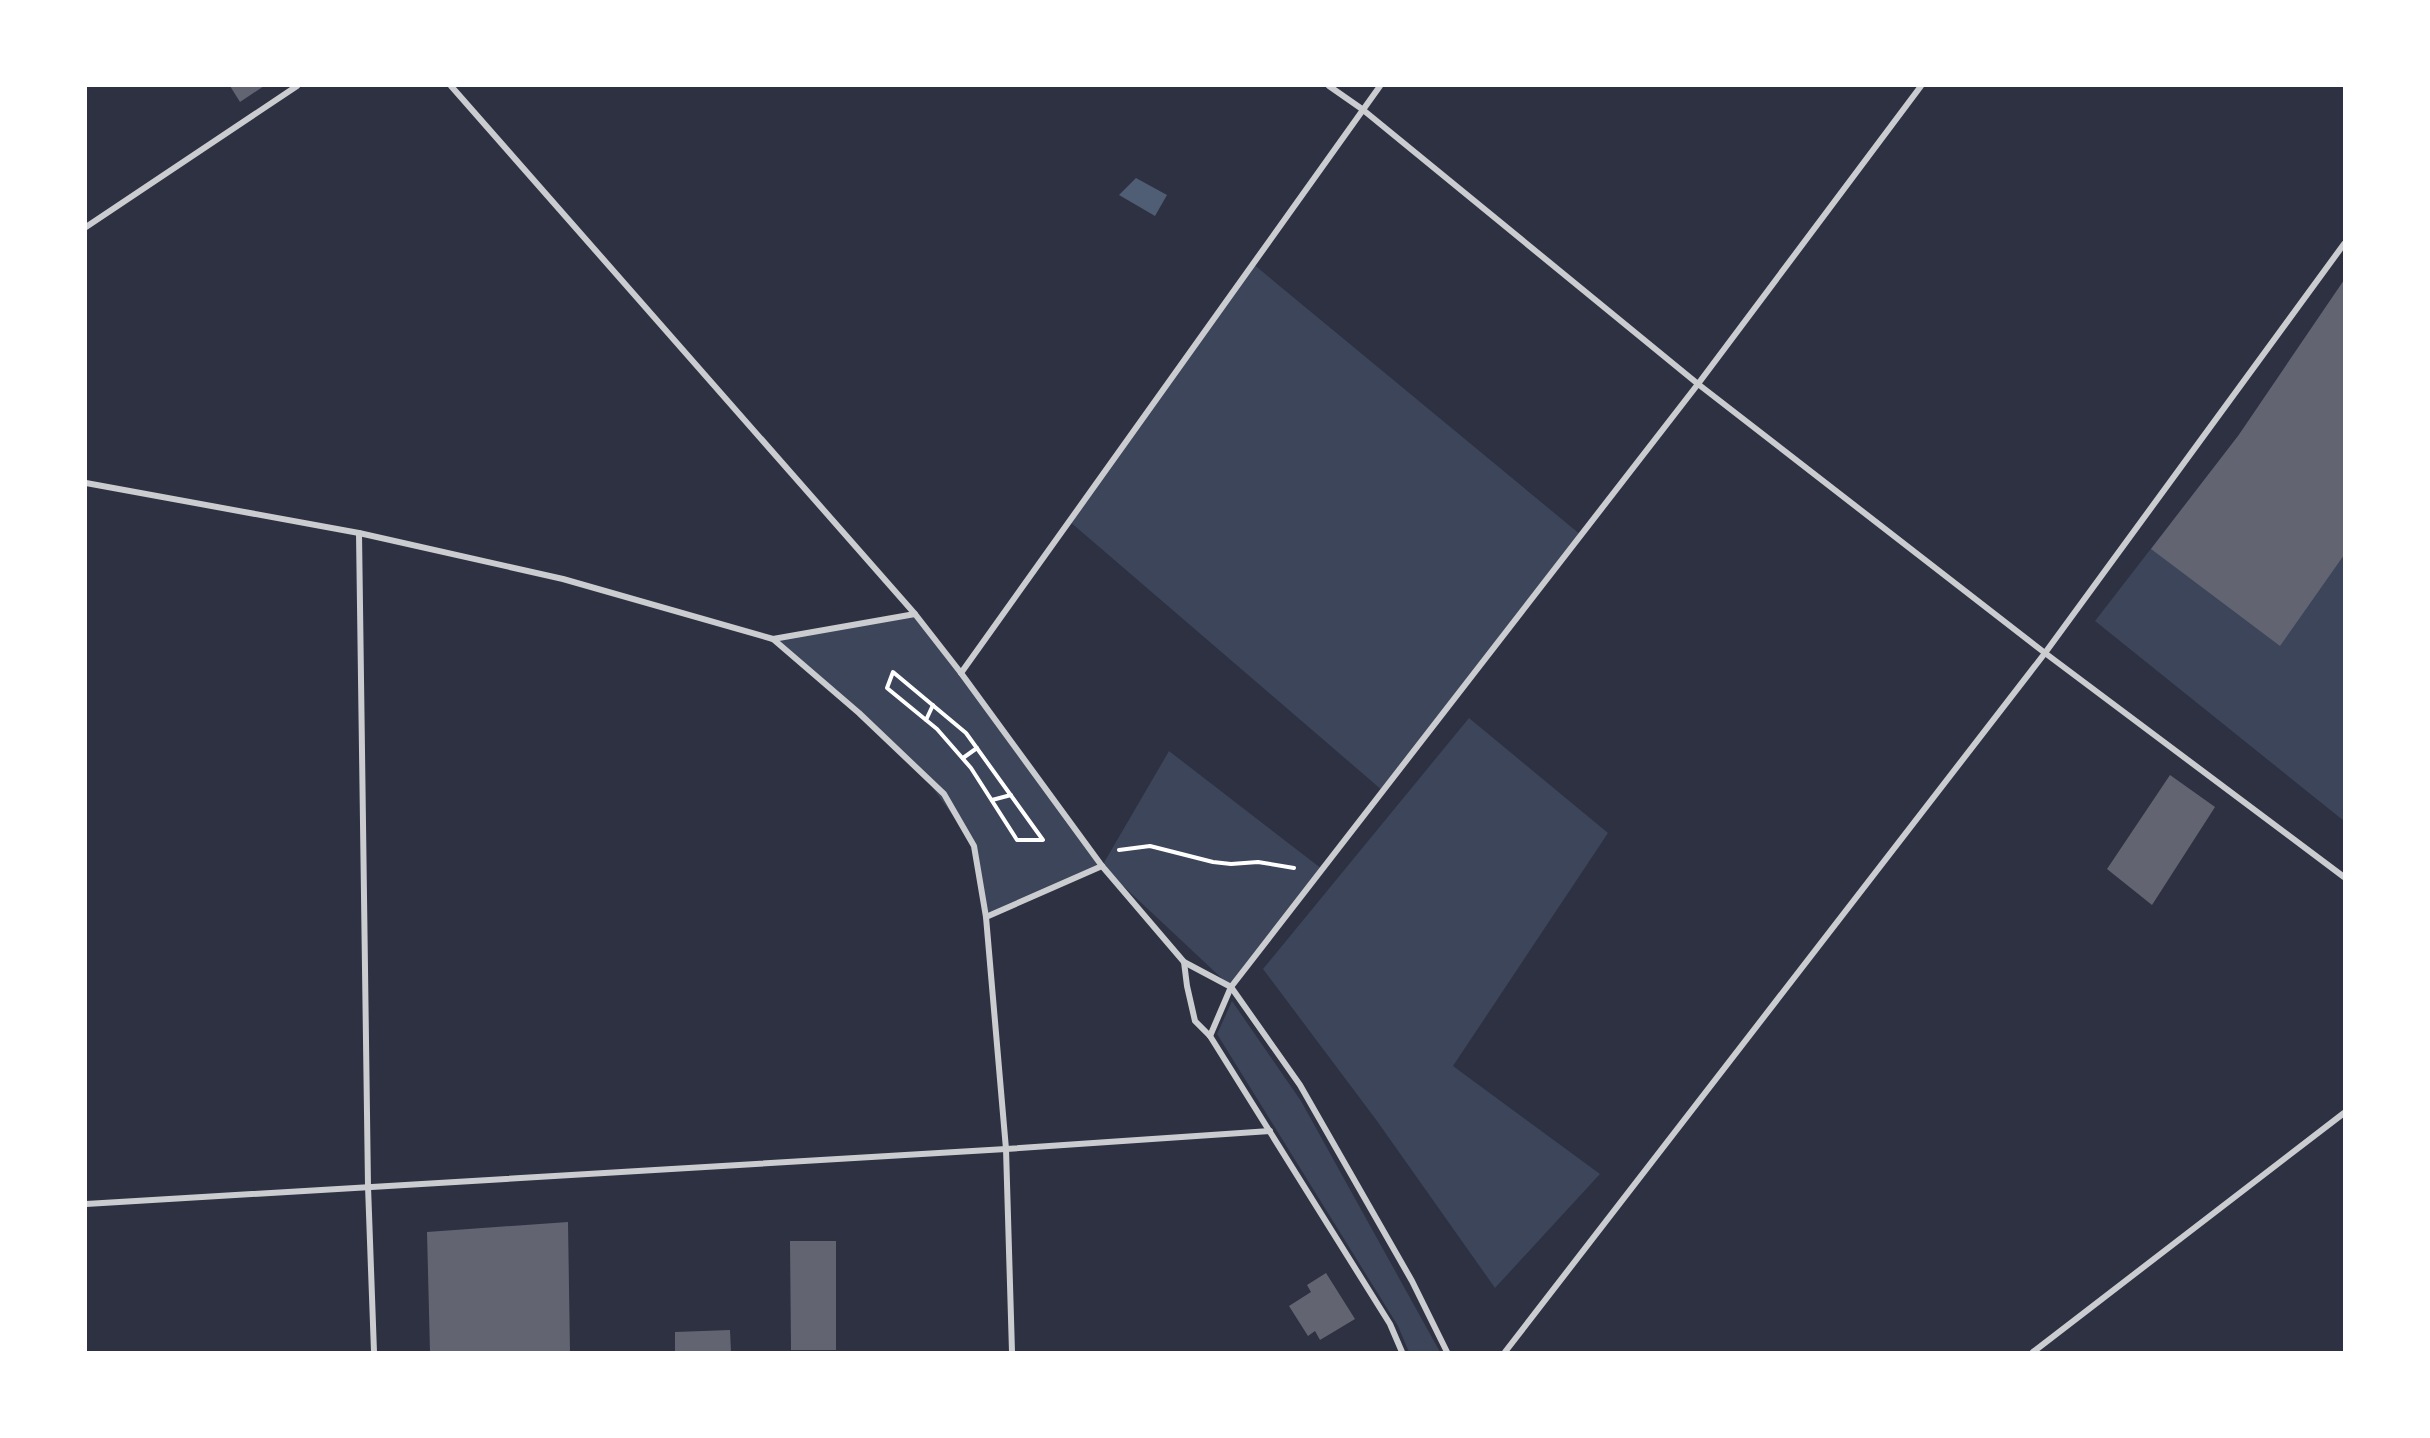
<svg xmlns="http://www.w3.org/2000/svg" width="2430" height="1438" font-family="Jost,sans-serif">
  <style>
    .green { fill: #3c4559 }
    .water { fill: #4f5d75 }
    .building { fill: #626471 }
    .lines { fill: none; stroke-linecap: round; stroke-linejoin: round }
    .path { stroke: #fff; stroke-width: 4 }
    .minor { stroke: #caccd0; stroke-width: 6 }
  </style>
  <rect width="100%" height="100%" fill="#2d3142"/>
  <!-- green -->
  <g class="green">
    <path d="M1252 263 1581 535 1383 791 1069 521Z"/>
    <path d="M2238 436 2344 522V821L2095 621Z"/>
    <path d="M915 614 1102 866 1169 751 1322 869 1231 987 1102 866 986 917 969 838 922 773 773 639Z"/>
    <path d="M1469 718 1608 833 1453 1066 1600 1174 1495 1288 1377 1121 1263 969Z"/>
    <path d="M1232 1001 1301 1101 1440 1352H1409L1398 1326 1217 1034Z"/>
  </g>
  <!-- water -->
  <path class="water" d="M1136 178 1167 195 1155 216 1119 195Z"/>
  <!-- building -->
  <g class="building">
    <path d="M230 86H264L240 102Z"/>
    <path d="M2344 280V555L2280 646 2151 549 2238 436Z"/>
    <path d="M2170 775 2215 807 2152 905 2107 869Z"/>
    <path d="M568 1222 570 1352H430L427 1232Z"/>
    <path d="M790 1241H836V1350H791Z"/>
    <path d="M1326 1273 1355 1319 1320 1340 1315 1331 1308 1336 1289 1306 1311 1292 1307 1285Z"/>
    <path d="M730 1330 731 1352H675V1332Z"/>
  </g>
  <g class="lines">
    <!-- path -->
    <g class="path">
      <path d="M893 672 966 733 1043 840H1017L971 768 937 729 887 688Z"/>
      <path d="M926 720 933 705"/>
      <path d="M963 758 977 748"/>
      <path d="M992 800 1011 795"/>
      <path d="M1119 850 1150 846 1213 862 1231 864 1258 862 1294 868"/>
    </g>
    <!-- minor -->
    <g class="minor">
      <path d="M451 86 915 614 961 673 1102 866 1184 962 1231 987 1300 1085 1412 1281 1447 1352"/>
      <path d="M1329 86 1362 109 1698 384 2045 653 2344 877"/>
      <path d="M86 227 297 86"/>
      <path d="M86 483 359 533 563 579 773 639 859 713 944 794 974 846 986 917"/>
      <path d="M359 533 368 1186 374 1352"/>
      <path d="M773 639 915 614"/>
      <path d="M961 673 1380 86"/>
      <path d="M1184 962 1187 986 1195 1021 1210 1036 1390 1324 1402 1352"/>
      <path d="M1210 1036 1231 987 1698 384 1921 86"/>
      <path d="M86 1204 1006 1149 1270 1131"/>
      <path d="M1012 1352 1006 1149 986 917 1102 866"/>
      <path d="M1505 1352 2045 653 2344 244"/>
      <path d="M2033 1352 2344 1113"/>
    </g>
  </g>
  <!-- border -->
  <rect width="2430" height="1438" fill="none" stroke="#ffffff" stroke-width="174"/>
</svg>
